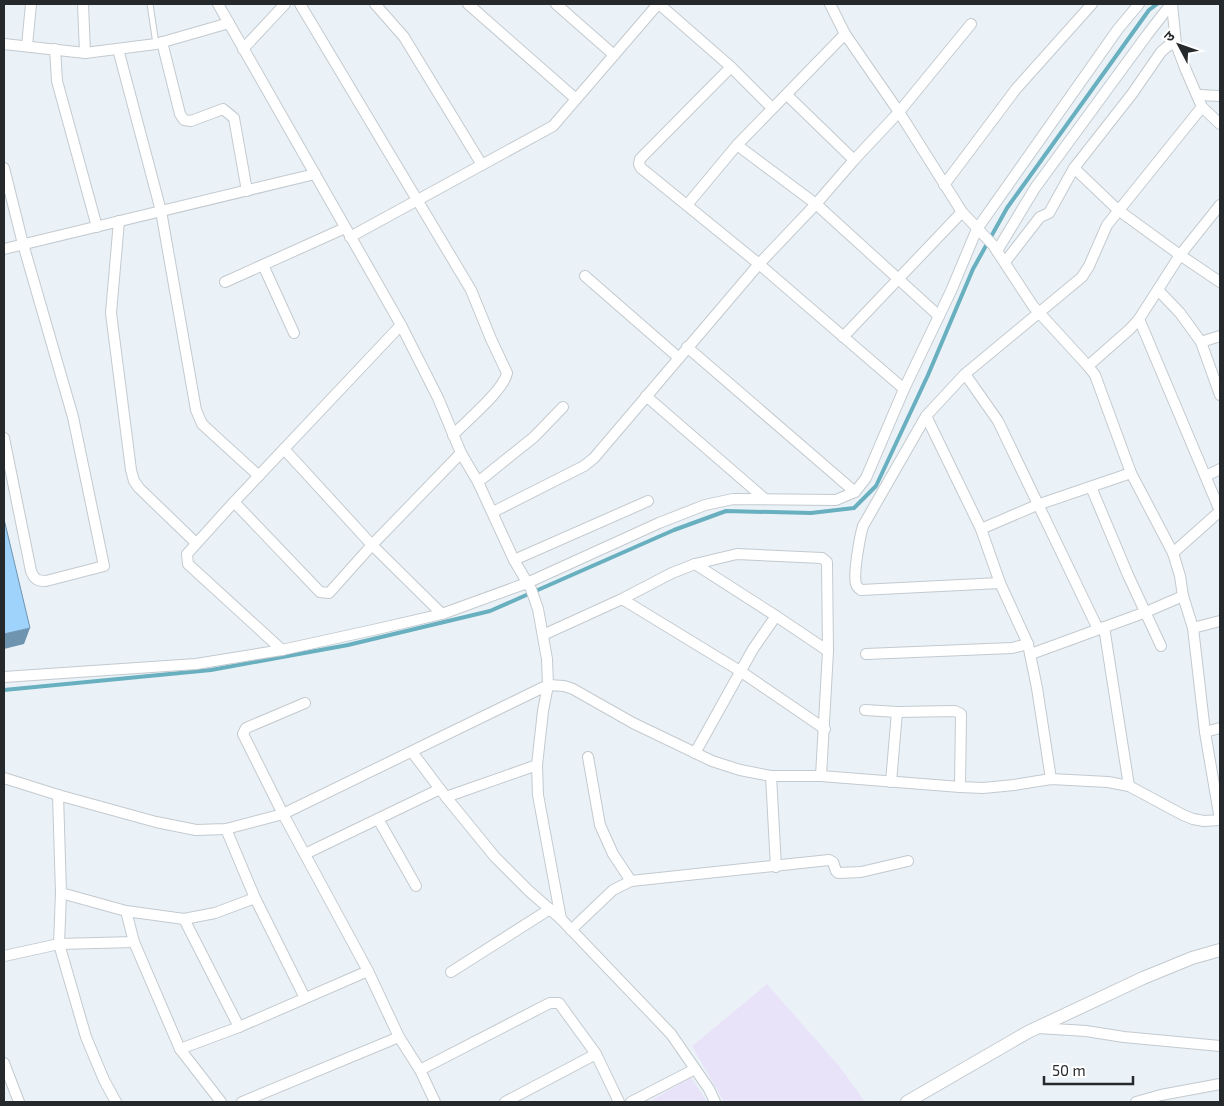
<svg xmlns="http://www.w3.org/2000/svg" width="1224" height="1106" font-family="'Exo 2','Noto Sans Devanagari',sans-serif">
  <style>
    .education { fill: #e8e3f9 }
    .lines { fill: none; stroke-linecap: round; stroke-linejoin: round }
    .stream { stroke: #68afbf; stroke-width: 4 }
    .service-casing { stroke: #c3cacf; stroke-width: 7 }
    .minor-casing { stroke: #c3cacf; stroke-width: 12 }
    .tertiary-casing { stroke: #c3cacf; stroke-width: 14 }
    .service { stroke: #fff; stroke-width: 5 }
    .minor { stroke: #fff; stroke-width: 10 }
    .tertiary { stroke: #fff; stroke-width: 12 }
    .shaded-wall { fill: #6f94b0 }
    .building { fill: #9fd3fc; stroke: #6f94b0 }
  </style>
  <rect width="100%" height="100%" fill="#ebf2f7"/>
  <!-- education -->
  <g class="education">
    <path d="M767 984 840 1067 865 1102H724L692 1046Z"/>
    <path d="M691 1077 707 1102H649Z"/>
  </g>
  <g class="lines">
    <!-- stream -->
    <path class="stream" d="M4 690 211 670 348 645 490 611 674 530 726 511 811 513 854 508 876 486 928 375 973 269 1007 208 1149 10 1157 4"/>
    <defs>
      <path id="service" d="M150 4 156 44"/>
      <g id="minor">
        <path d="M83 4 85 53"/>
        <path d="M218 4 401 325 438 398 461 453 478 482 514 560 531 589 538 609 547 659 548 685 543 711 537 765 538 795 561 919"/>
        <path d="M300 4 471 290 491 339 507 373C504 390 466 421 453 435"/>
        <path d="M375 4 404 37 482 165"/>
        <path d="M468 4 576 99"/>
        <path d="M556 4 614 55"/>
        <path d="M659 4 731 67 772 108"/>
        <path d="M1172 4 1176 44 1185 68 1202 107 1220 124"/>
        <path d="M162 42 180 114 184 120 191 121 223 109 234 118 247 191"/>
        <path d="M4 44 85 53 156 44 229 23"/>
        <path d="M27 46 31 4"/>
        <path d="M55 49 57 81 97 227"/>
        <path d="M118 49 161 211 196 410 202 424 259 476"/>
        <path d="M243 49 285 4"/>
        <path d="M731 67 640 159 639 164 641 168 759 264 904 389"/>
        <path d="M787 95 854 160"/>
        <path d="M1199 95 1220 96"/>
        <path d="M737 145 816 204 939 316"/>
        <path d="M4 168 23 244 73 417 104 566 46 581C37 581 34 579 31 571L4 438"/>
        <path d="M1074 168 1118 210 1180 255 1220 282"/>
        <path d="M944 185 1016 89 1092 4"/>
        <path d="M687 205 737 145 845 34"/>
        <path d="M119 221 111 313 131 470 134 481 139 488 196 543"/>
        <path d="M350 237 553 126 658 4"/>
        <path d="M4 249 315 174"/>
        <path d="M997 251 1035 188 1147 35 1171 4"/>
        <path d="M1005 262 1040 217 1049 213 1074 168 1132 94 1161 52 1169 45 1176 44"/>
        <path d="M263 265 294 333"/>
        <path d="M585 276 679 358"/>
        <path d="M225 282 345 228"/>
        <path d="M1158 290 1180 313 1201 342 1220 395"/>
        <path d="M1139 319 1220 511"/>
        <path d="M843 337 962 212"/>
        <path d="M1201 342 1220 336"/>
        <path d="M687 347 855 492"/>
        <path d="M1088 366 1130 329 1139 319 1180 255 1220 205"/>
        <path d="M965 374 998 421 1098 629"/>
        <path d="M646 396 765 499"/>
        <path d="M926 416 981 529 1000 583 1028 644 1037 688 1051 779"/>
        <path d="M284 449 372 545 442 614"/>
        <path d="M1206 476 1220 469"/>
        <path d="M478 482 534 437 563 407"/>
        <path d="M1091 487 1128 575 1161 646"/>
        <path d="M234 502 320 592 329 593 372 545 461 453"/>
        <path d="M493 512 584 466 594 458 759 264 816 204 854 160 899 112 971 24"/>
        <path d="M981 529 1037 505 1131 473"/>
        <path d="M1173 553 1220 511"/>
        <path d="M514 560 648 501"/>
        <path d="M695 564 776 616 828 651"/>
        <path d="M1000 583 861 590C858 588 857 587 856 584 853 574 860 536 863 526L926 416 965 374 1082 277 1089 266 1107 225 1202 107"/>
        <path d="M622 599 740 671 825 729"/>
        <path d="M1104 627 1129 786"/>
        <path d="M1193 628 1220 621"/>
        <path d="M543 635 622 599 672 573 695 564 737 554 822 558 827 562 828 651 821 776"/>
        <path d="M282 650 188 564 187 554 234 502 401 325"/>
        <path d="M866 654 1012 648 1028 644"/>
        <path d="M1031 654 1146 612 1183 596"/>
        <path d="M4 677 196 664 282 650 382 628 442 614 527 583 659 523 705 505 733 499 836 500 855 492 866 478 904 389 951 291 977 229 1118 29 1139 4"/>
        <path d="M305 703 246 728 243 734 283 814 368 971 399 1037 420 1070 435 1102"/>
        <path d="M865 710 897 712 891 782"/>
        <path d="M897 712 955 711 961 714 960 787"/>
        <path d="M1205 732 1220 728"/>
        <path d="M412 752 446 797 495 857 529 891 561 919 671 1034 709 1089 715 1102"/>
        <path d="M695 753 753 649 776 616"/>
        <path d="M588 757 600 825 613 854 631 881"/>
        <path d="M771 776 776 867"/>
        <path d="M4 778 58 795 156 822 196 830 226 829 283 814 548 685 564 686 573 689 633 723 712 761 740 770 771 776H821L960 787 983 788 1014 785 1051 779 1108 782 1129 786 1183 815 1193 819 1204 821 1220 820 1205 732 1193 628 1183 596 1180 576 1173 553 1131 473 1095 375 1088 366 1033 306 993 245 962 212 899 112 845 34 830 4"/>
        <path d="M58 795 61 893 59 944 86 1037 104 1080 116 1102"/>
        <path d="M446 797 537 765"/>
        <path d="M378 819 416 886"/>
        <path d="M226 829 255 898 305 998"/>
        <path d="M305 854 440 789"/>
        <path d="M61 893 126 911 184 919 215 913 255 898"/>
        <path d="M126 911 134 942 180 1049 221 1102"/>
        <path d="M184 919 239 1027"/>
        <path d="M571 930 613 890 631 881 829 860 833 862 836 871 838 873 861 872 908 861"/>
        <path d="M4 956 59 944 134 942"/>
        <path d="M451 972 550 909"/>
        <path d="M1038 1028 1086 1031 1124 1037 1220 1046"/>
        <path d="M180 1049 239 1027 368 971"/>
        <path d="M4 1063 19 1102"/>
        <path d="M420 1070 544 1006 550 1003H559L596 1054 619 1102"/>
        <path d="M242 1102 399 1037"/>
        <path d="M505 1102 596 1054"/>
        <path d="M631 1102 695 1069"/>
        <path d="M1136 1102 1161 1095 1220 1084"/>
      </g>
      <path id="tertiary" d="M907 1102 1028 1032 1143 978 1192 958 1220 950"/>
    </defs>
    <!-- service casing -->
    <use href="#service" class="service-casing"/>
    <!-- minor casing -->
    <use href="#minor" class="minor-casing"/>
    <!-- tertiary casing -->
    <use href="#tertiary" class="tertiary-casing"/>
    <!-- service -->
    <use href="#service" class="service"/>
    <!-- minor -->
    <use href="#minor" class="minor"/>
    <!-- tertiary -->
    <use href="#tertiary" class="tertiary"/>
  </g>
  <!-- shaded-wall -->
  <path class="shaded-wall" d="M30 628 24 644 4 649V634Z"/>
  <!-- building -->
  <path class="building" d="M4 519 30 628 4 634Z"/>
  <!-- border -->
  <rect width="1224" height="1106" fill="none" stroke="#26292b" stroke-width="10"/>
  <!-- north arrow -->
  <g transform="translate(1179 45) rotate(311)" stroke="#fefefe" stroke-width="4" paint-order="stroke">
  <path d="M0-4L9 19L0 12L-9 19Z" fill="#26292b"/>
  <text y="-8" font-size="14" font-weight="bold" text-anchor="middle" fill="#26292b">उ</text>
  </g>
  <!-- scale -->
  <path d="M1044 1076v8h89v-8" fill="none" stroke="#26292b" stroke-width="2.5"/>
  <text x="1052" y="1076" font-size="15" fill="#26292b" stroke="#fefefe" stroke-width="4" paint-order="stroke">50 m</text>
</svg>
